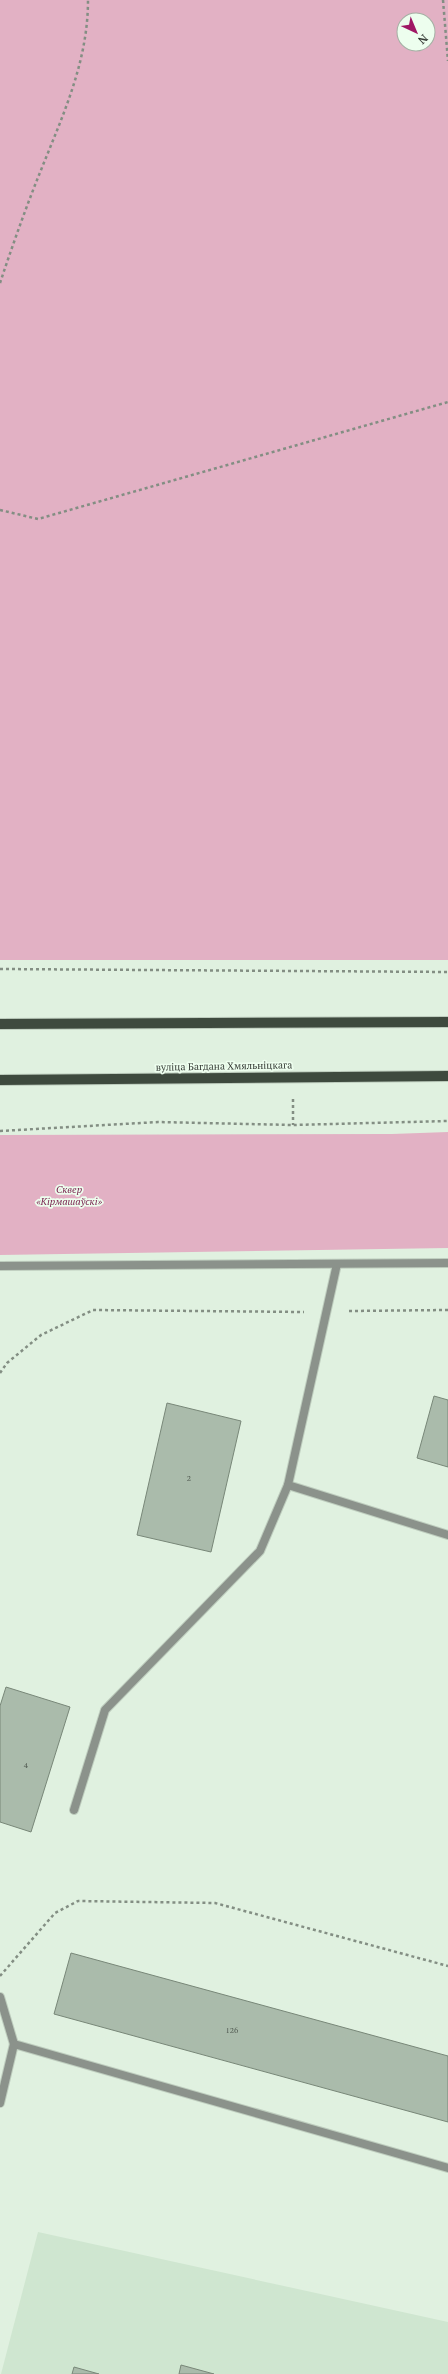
<svg xmlns="http://www.w3.org/2000/svg" width="448" height="2374" font-family="'PT Serif',serif">
  <style>
    .built { fill: #cfe6d0 }
    .green { fill: #e2b1c4; fill-rule: evenodd }
    .building { fill: #aabbab; stroke: #788778 }
    .lines { fill: none; stroke-linecap: round; stroke-linejoin: round }
    .lane-casing { stroke: #becdbe; stroke-width: 10 }
    .primary-casing { stroke: #becdbe; stroke-width: 12 }
    .path { stroke: #838e83; stroke-width: 2.5; stroke-dasharray: 3 3; stroke-linecap: butt }
    .lane { stroke: #8b928b; stroke-width: 8 }
    .primary { stroke: #3e4a3e; stroke-width: 10 }
    .labels { text-anchor: middle; dominant-baseline: central; stroke-width: 3.5; stroke-linejoin: round; paint-order: stroke }
    .number-label { font-size: 8px; fill: #535c53 }
    .street-label { font-size: 10px; fill: #363c36; stroke: #edfeee }
    .park-label { font-size: 10px; font-style: italic; fill: #7b2551; stroke: #edfeee }
  </style>
  <rect width="100%" height="100%" fill="#e0f1e0"/>
  <!-- built -->
  <path class="built" d="M38 2232 448 2322V2374H1Z"/>
  <!-- green -->
  <g class="green">
    <path d="M0 0H448V960H0ZM404 20H428V44H404Z"/>
    <path d="M448 1132V1248L0 1255V1135L392 1134Z"/>
  </g>
  <!-- building -->
  <g class="building">
    <path d="M434 1396 448 1400V1467L417 1458Z"/>
    <path d="M167 1403 241 1421 211 1552 137 1535Z"/>
    <path d="M6 1687 70 1707 31 1832 0 1822V1706Z"/>
    <path d="M71 1953 448 2056V2122L54 2014Z"/>
    <path d="M181 2365 214 2374H179Z"/>
    <path d="M74 2367 99 2374H72Z"/>
  </g>
  <g class="lines">
    <defs>
      <g id="lane">
        <path d="M337 1264 288 1485 448 1535"/>
        <path d="M0 1266 448 1263"/>
        <path d="M74 1810 105 1710 260 1551 288 1485"/>
        <path d="M0 1997 14 2044 448 2168"/>
        <path d="M0 2103 14 2044"/>
      </g>
      <g id="primary">
        <path d="M0 1024 448 1022"/>
        <path d="M0 1080 448 1076"/>
      </g>
    </defs>
    <!-- lane casing -->
    <use href="#lane" class="lane-casing"/>
    <!-- primary casing -->
    <use href="#primary" class="primary-casing"/>
    <!-- path -->
    <g class="path">
      <path d="M443 0 448 61"/>
      <path d="M0 283C12 247 25 210 39 175 62 117 88 63 88 0"/>
      <path d="M0 510 38 519 448 402"/>
      <path d="M0 969 448 972"/>
      <path d="M293 1099V1125"/>
      <path d="M0 1131 158 1122 293 1125 448 1121"/>
      <path d="M349 1311 448 1310"/>
      <path d="M0 1373 7 1363 41 1335 93 1310 304 1312"/>
      <path d="M0 1976 55 1913 78 1901 215 1903 448 1966"/>
    </g>
    <!-- lane -->
    <use href="#lane" class="lane"/>
    <!-- primary -->
    <use href="#primary" class="primary"/>
  </g>
  <g class="labels">
    <!-- number labels -->
    <g class="number-label">
      <text x="189" y="1478">2</text>
      <text x="26" y="1765">4</text>
      <text x="232" y="2030">126</text>
    </g>
    <!-- street labels -->
    <g class="street-label">
      <text transform="translate(224 1066) rotate(-1)">вуліца Багдана Хмяльніцкага</text>
    </g>
    <!-- park labels -->
    <g class="park-label">
      <text x="69" y="1189">Сквер<tspan x="69" dy="12">«Кірмашаўскі»</tspan></text>
    </g>
  </g>
  <!-- north arrow -->
  <g transform="translate(416 32) rotate(136)"><circle r="19" fill="#edfeee" stroke="#a4b0a4"/>
  <path d="M0-3L7 15L0 10L-7 15Z" fill="#9f1764"/>
  <text y="-6" font-size="11" font-weight="bold" text-anchor="middle" fill="#363c36">N</text>
  </g>
</svg>
